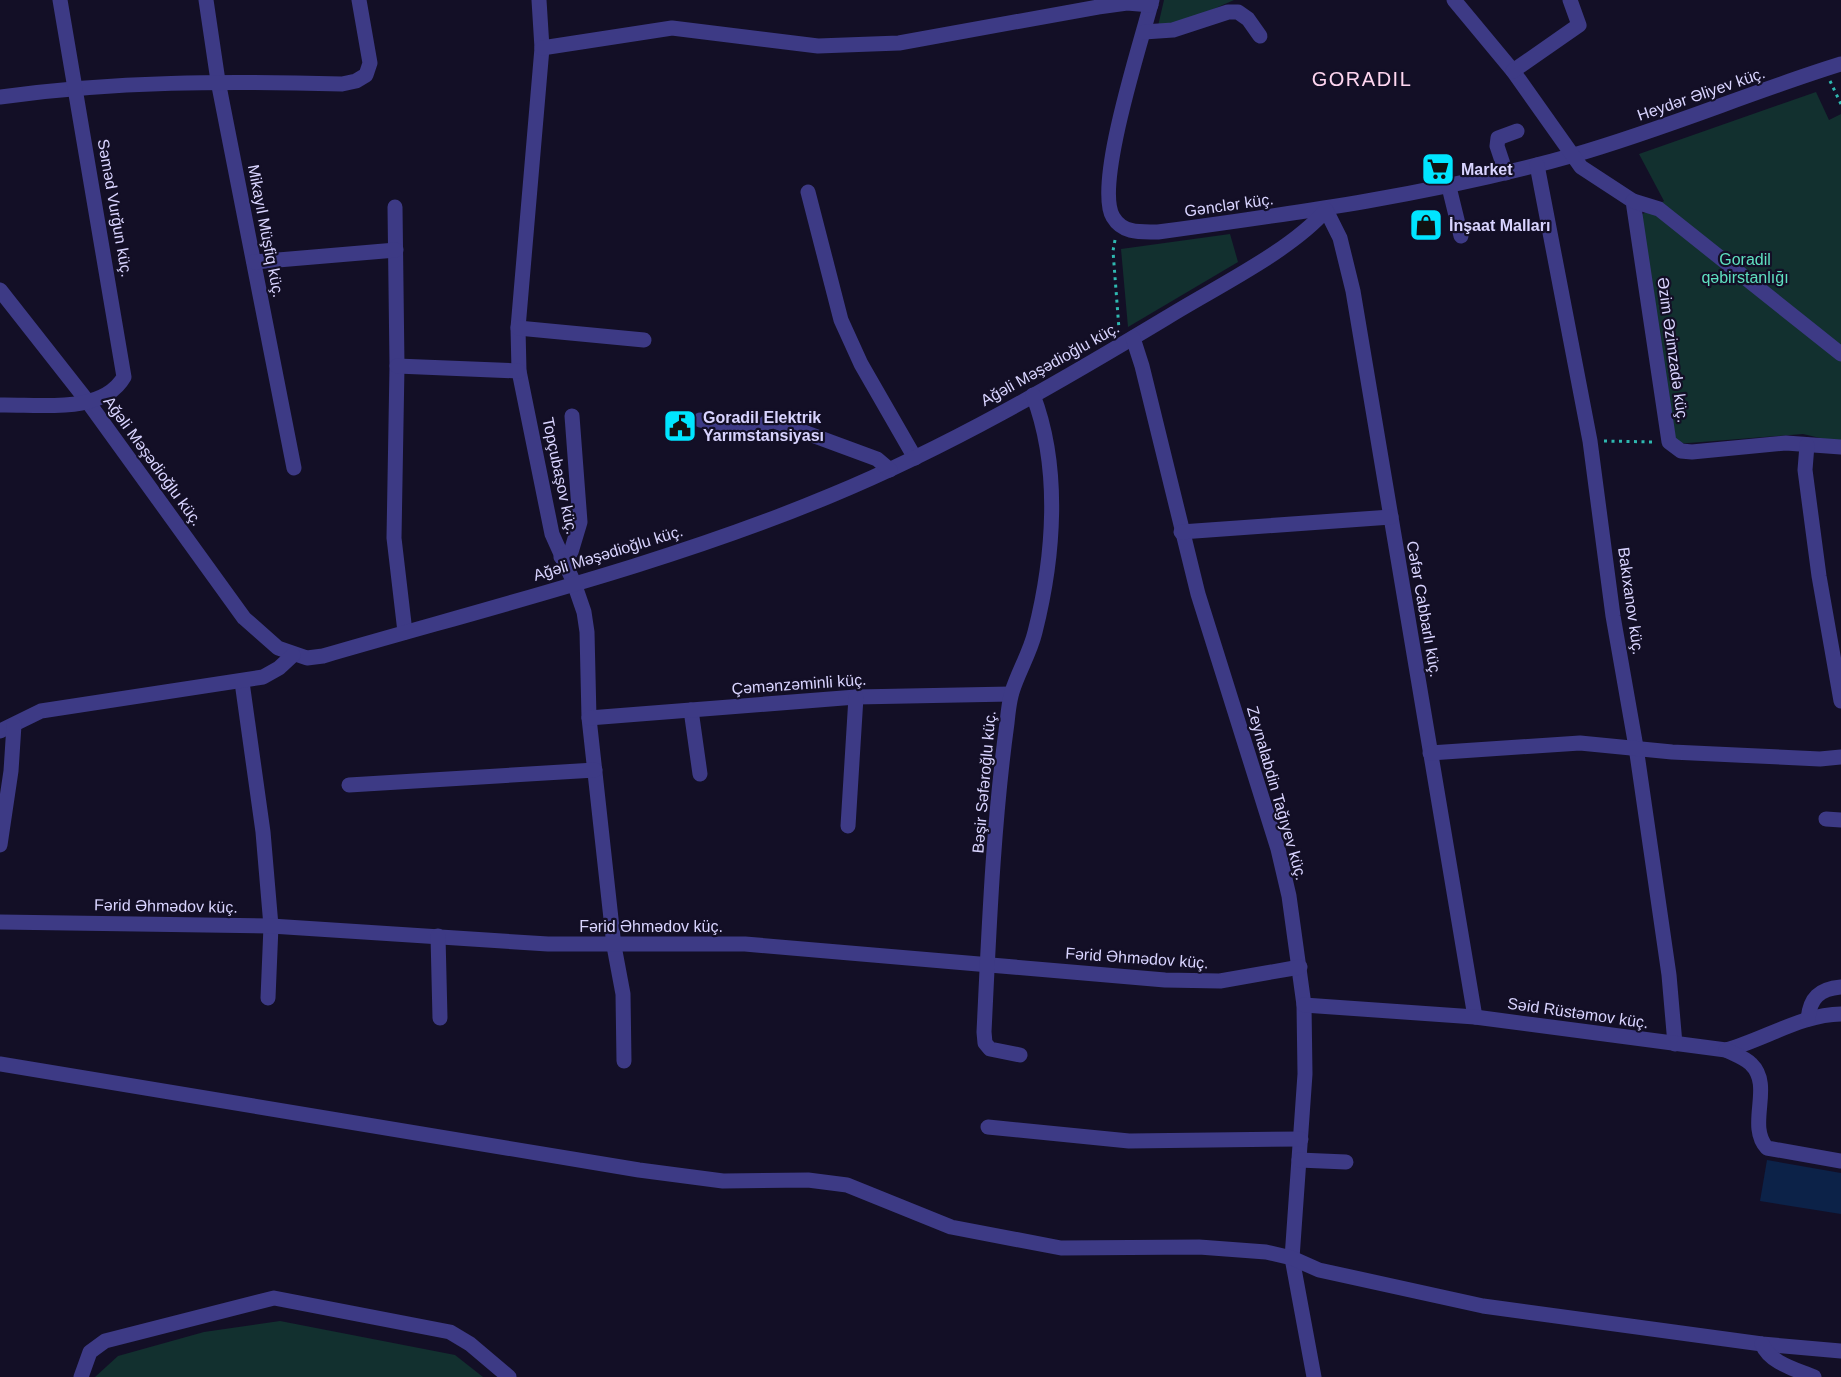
<svg xmlns="http://www.w3.org/2000/svg" width="1841" height="1377" font-family="Arial,sans-serif">
  <style>
    .green { fill: #12302f }
    .water { fill: #0c2248 }
    .lines { fill: none; stroke-linecap: round; stroke-linejoin: round }
    .path { stroke: #2fb8b0; stroke-width: 3; stroke-dasharray: 3 4.5; stroke-linecap: butt }
    .minor { stroke: #3d3a85; stroke-width: 15 }
    .labels { text-anchor: middle; dominant-baseline: central; stroke-width: 4.5; stroke-linejoin: round; paint-order: stroke }
    .street-label { font-size: 16px; fill: #d9d4ff; stroke: #130f26 }
    .poi-label { font-size: 16px; font-weight: bold; fill: #d9d4ff; stroke: #130f26; text-anchor: start }
    .park-label { font-size: 16px; fill: #5fe0c0; stroke: #130f26 }
    .quarter-label { font-size: 20px; letter-spacing: 1.5px; fill: #ffd6f0; stroke: #130f26 }
  </style>
  <rect width="100%" height="100%" fill="#130f26"/>
  <!-- green -->
  <g class="green">
    <path d="M1164 0H1234L1173 27 1158 26Z"/>
    <path d="M1816 92 1829 120 1841 114V440L1833 441 1803 434 1676 444 1641 215 1664 201 1639 154Z"/>
    <path d="M1230 234 1238 262 1128 327 1121 249Z"/>
    <path d="M280 1321 455 1355 483 1377H95L118 1356 204 1332Z"/>
  </g>
  <!-- water -->
  <path class="water" d="M1767 1160 1841 1173V1214L1760 1201Z"/>
  <g class="lines">
    <!-- path -->
    <g class="path">
      <path d="M1830 81 1841 104"/>
      <path d="M1115 240 1113 251 1119 329"/>
      <path d="M1604 441 1655 442"/>
    </g>
    <!-- minor -->
    <g class="minor">
      <path d="M206 0 218 81 294 468"/>
      <path d="M539 0 542 48 518 328 519 371 552 534 574 583 584 612 587 632 589 718 614 946 623 994 624 1061"/>
      <path d="M1152 0C1142 40 1094 185 1113 217 1123 234 1141 232 1158 232 1298 213 1437 194 1574 155 1665 129 1751 92 1841 64"/>
      <path d="M1454 0 1513 71 1581 167 1633 201 1669 442 1681 451 1692 452 1786 443 1841 447"/>
      <path d="M1144 32 1173 30 1228 12H1238L1248 19 1260 36"/>
      <path d="M542 48 672 28 818 46 899 43 1098 7 1127 3 1151 5"/>
      <path d="M1513 71 1579 25 1570 0"/>
      <path d="M0 97C116 81 226 81 342 84L356 81 366 75 370 63 359 0"/>
      <path d="M1537 165 1590 441 1613 616 1636 747 1669 975 1675 1044"/>
      <path d="M1506 173 1497 146 1498 138 1517 131"/>
      <path d="M1449 187 1461 236"/>
      <path d="M808 192 841 320 861 364 915 458"/>
      <path d="M1633 201 1659 209 1841 354"/>
      <path d="M395 207 397 366 394 538 405 632"/>
      <path d="M254 262 396 250"/>
      <path d="M0 290 88 402 244 618 278 648 307 658 323 656C491 607 670 563 832 495 948 447 1058 383 1166 318 1214 288 1291 251 1326 210L1340 238 1353 291 1475 1017"/>
      <path d="M518 328 644 340"/>
      <path d="M1133 338 1142 366 1198 594 1278 849 1289 896 1304 1005 1305 1074 1292 1258 1314 1377"/>
      <path d="M397 366 519 371"/>
      <path d="M0 405C38 404 102 415 124 377L60 0"/>
      <path d="M700 420 753 432 767 422 774 421 877 459 890 470"/>
      <path d="M1807 445 1805 470 1819 576 1841 701"/>
      <path d="M1181 532 1391 517"/>
      <path d="M561 557 571 552 580 522 572 416"/>
      <path d="M242 682 263 832 271 926 268 998"/>
      <path d="M691 710 700 774"/>
      <path d="M589 718 856 697 1011 694"/>
      <path d="M0 731 41 711 263 677 279 668 293 655"/>
      <path d="M1430 753 1580 743 1672 752 1820 759 1841 757"/>
      <path d="M349 785 595 770"/>
      <path d="M1826 819 1841 820"/>
      <path d="M848 826 856 697"/>
      <path d="M0 845 11 771 14 725"/>
      <path d="M0 922 271 926 548 944H745L1165 980 1220 981 1300 967"/>
      <path d="M438 936 440 1018"/>
      <path d="M1304 1005 1475 1017 1726 1050C1763 1040 1803 1014 1841 1014"/>
      <path d="M1808 1019C1810 998 1819 989 1841 987"/>
      <path d="M1726 1050C1734 1054 1745 1058 1751 1064 1774 1086 1746 1125 1767 1148L1841 1161"/>
      <path d="M1020 1055 990 1049 985 1043 984 1032C989 930 993 825 1007 723 1008 713 1009 702 1012 692 1018 672 1030 653 1035 632 1054 557 1061 468 1033 395"/>
      <path d="M0 1064 639 1170 723 1181 808 1180 847 1185 951 1227 1061 1248 1199 1247 1266 1252 1292 1258 1319 1270 1483 1306 1762 1344 1841 1351"/>
      <path d="M988 1127 1129 1141 1301 1139"/>
      <path d="M1299 1160 1346 1162"/>
      <path d="M1762 1344C1770 1363 1795 1369 1814 1377"/>
      <path d="M81 1377 90 1352 105 1341 274 1298 450 1332 470 1344 509 1377"/>
    </g>
  </g>
  <!-- icons -->
  <defs>
    <symbol id="supermarket-square" viewBox="-11 -11 22 22"><rect x="-9" y="-9" width="18" height="18" rx="4" fill="#00e5ff" stroke="#130f26"/><path d="M-6-5.5h2.5l.6 2H6L4.5 2H-2.5L-4.4-4H-6ZM-1.5 3.2a1.3 1.3 0 1 0 .1 0ZM3 3.2a1.3 1.3 0 1 0 .1 0Z" fill="#111"/></symbol>
    <symbol id="shop-square" viewBox="-11 -11 22 22"><rect x="-9" y="-9" width="18" height="18" rx="4" fill="#00e5ff" stroke="#130f26"/><path d="M-5-2.5h2.3a2.7 3.5 0 0 1 5.4 0H5L5.5 6h-11ZM-1.5-2.5h3a1.5 2.3 0 0 0-3 0Z" fill="#111"/></symbol>
    <symbol id="civic-square" viewBox="-11 -11 22 22"><rect x="-9" y="-9" width="18" height="18" rx="4" fill="#00e5ff" stroke="#130f26"/><path d="M-.6-6.5H3V-4.5H.6V-3L4-1V1h2V6H-6V1h2V-1L-.6-3ZM-1.2 2.5V6h2.4V2.5Z" fill="#111"/></symbol>
  </defs>
  <g fill-rule="evenodd">
    <use href="#supermarket-square" x="1419" y="150" width="38" height="38"/>
    <use href="#shop-square" x="1407" y="206" width="38" height="38"/>
    <use href="#civic-square" x="661" y="407" width="38" height="38"/>
  </g>
  <g class="labels">
    <!-- street labels -->
    <g class="street-label">
      <text transform="translate(1701 94) rotate(-19)">Heydər Əliyev küç.</text>
      <text transform="translate(1229 205) rotate(-8)">Gənclər küç.</text>
      <text transform="translate(115 208) rotate(80)">Səməd Vurğun küç.</text>
      <text transform="translate(266 231) rotate(79)">Mikayıl Müşfiq küç.</text>
      <text transform="translate(1673 350) rotate(82)">Əzim Əzimzadə küç.</text>
      <text transform="translate(1050 364) rotate(-29)">Ağəli Məşədioğlu küç.</text>
      <text transform="translate(153 461) rotate(54)">Ağəli Məşədioğlu küç.</text>
      <text transform="translate(560 476) rotate(78)">Topçubaşov küç.</text>
      <text transform="translate(608 553) rotate(-17)">Ağəli Məşədioğlu küç.</text>
      <text transform="translate(1631 601) rotate(82)">Bakıxanov küç.</text>
      <text transform="translate(1424 609) rotate(80)">Cəfər Cabbarlı küç.</text>
      <text transform="translate(799 684) rotate(-4)">Çəmənzəminli küç.</text>
      <text transform="translate(984 782) rotate(-85)">Bəşir Səfəroğlu küç.</text>
      <text transform="translate(1277 793) rotate(74)">Zeynalabdin Tağıyev küç.</text>
      <text transform="translate(166 906) rotate(1)">Fərid Əhmədov küç.</text>
      <text x="651" y="926">Fərid Əhmədov küç.</text>
      <text transform="translate(1137 958) rotate(4)">Fərid Əhmədov küç.</text>
      <text transform="translate(1578 1013) rotate(8)">Səid Rüstəmov küç.</text>
    </g>
    <!-- poi labels -->
    <g class="poi-label">
      <text x="1461" y="169">Market</text>
      <text x="1449" y="225">İnşaat Malları</text>
      <text x="703" y="417">Goradil Elektrik<tspan x="703" dy="18">Yarımstansiyası</tspan></text>
    </g>
    <!-- park labels -->
    <g class="park-label">
      <text x="1745" y="259">Goradil<tspan x="1745" dy="18">qəbirstanlığı</tspan></text>
    </g>
    <!-- quarter labels -->
    <g class="quarter-label">
      <text x="1362" y="79">GORADIL</text>
    </g>
  </g>
</svg>
